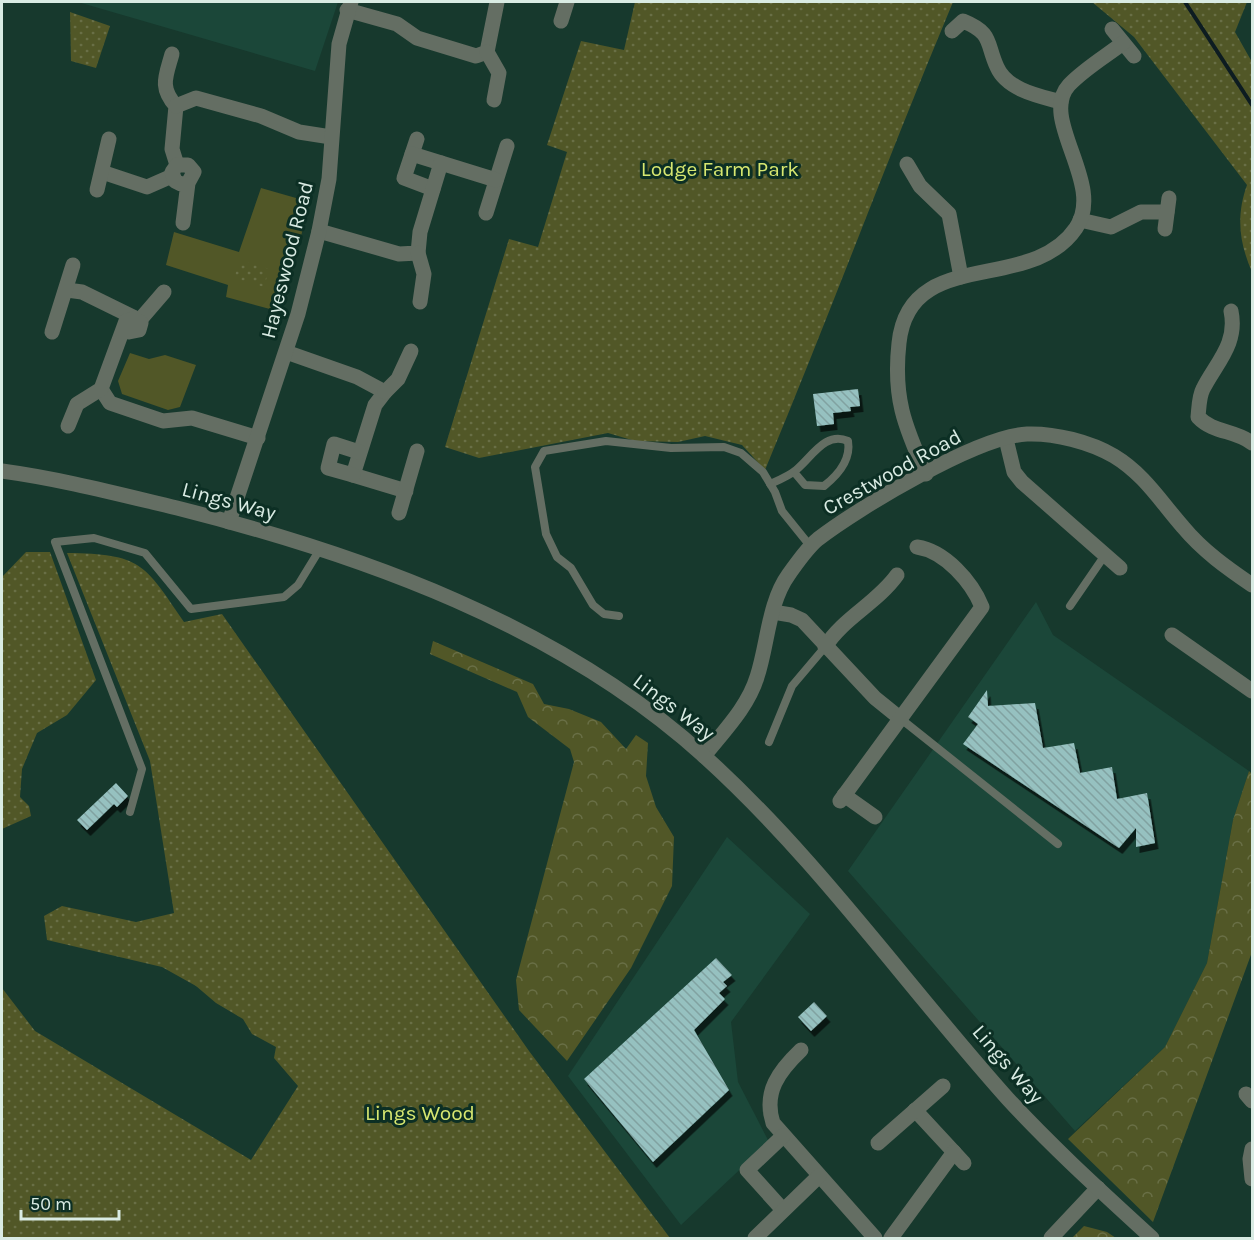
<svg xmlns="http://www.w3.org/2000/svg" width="1254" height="1240" font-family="Karla,sans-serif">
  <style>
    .built { fill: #1b4739 }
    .grass { fill: #515727 }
    .forest { fill: url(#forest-crowns) }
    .park { fill: url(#park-dots) }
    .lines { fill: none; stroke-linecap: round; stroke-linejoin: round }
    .stream { stroke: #0d1c21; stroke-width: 4 }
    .building { fill: url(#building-back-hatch); filter: url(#shadow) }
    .service { stroke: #646e63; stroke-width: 8 }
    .minor { stroke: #646e63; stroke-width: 15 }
    .tertiary { stroke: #646e63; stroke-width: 15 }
    .labels { text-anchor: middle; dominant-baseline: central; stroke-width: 6; stroke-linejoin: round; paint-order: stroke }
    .park-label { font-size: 21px; fill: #d7e770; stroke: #0c2f24 }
    .street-label { font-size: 21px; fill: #d9ebe3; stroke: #0c2f24 }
  </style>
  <defs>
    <pattern id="forest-crowns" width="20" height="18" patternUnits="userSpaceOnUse" patternTransform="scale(1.5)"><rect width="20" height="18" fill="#515727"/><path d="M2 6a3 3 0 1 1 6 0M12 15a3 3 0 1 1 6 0" fill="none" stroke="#696f46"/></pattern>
    <pattern id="park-dots" width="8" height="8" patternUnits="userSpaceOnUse" patternTransform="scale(1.5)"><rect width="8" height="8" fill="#515727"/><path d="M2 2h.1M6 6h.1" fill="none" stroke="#696f46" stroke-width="1.8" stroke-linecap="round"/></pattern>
    <pattern id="building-back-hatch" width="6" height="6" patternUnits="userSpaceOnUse" patternTransform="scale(1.5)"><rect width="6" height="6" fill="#96c1c0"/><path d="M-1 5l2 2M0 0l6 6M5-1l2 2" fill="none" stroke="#81a2a1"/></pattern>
    <filter id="shadow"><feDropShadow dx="3.5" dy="6" stdDeviation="0" flood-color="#0009"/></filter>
  </defs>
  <rect width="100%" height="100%" fill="#17392d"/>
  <!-- built -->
  <g class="built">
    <path d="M78 2H338L315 71Z"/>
    <path d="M1036 602 1053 635 1249 771 1233 820 1207 963 1165 1047 1075 1131 848 871Z"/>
    <path d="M727 837 810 914 731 1022 738 1082 769 1142 681 1225 568 1076Z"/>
  </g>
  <!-- grass -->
  <g class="grass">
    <path d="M261 188 310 202 281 312 226 297 228 285 166 265 174 232 239 252Z"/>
    <path d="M130 353 149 359 165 355 196 365 180 407 168 410 122 394 118 381Z"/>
  </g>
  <!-- forest -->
  <g class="forest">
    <path d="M433 641 533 684 544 704 569 709 601 722 626 749 636 735 648 743 646 776 656 807 674 837 672 886 631 968 567 1061 519 1010 516 980 574 762 570 749 528 717 517 692 430 654Z"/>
    <path d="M1249 771 1252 774V952L1153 1222 1068 1139 1165 1047 1207 963 1233 820Z"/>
    <path d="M1084 1226 1107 1232 1116 1238H1072Z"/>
  </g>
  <!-- park -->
  <g class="park">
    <path d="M635 2H953C888 157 830 314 765 470L742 445 705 436 678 442 635 441 608 433 479 458 445 447 509 239 538 247 567 152 547 145 581 41 624 50Z"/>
    <path d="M1092 2H1247L1235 32 1252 62V272C1239 242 1236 216 1247 185L1134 37Z"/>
    <path d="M70 12 110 26 96 68 71 61Z"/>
    <path d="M240 260 269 269 264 287 234 278Z"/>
    <path d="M26 552H50L96 680 67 715 37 733 22 769 20 797 29 806 31 816 2 829V577Z"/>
    <path d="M67 553C141 554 144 563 184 622L222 614 529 1051 670 1238H2V988L35 1031 251 1160 298 1086 274 1058 276 1047 252 1034 243 1019 216 1003 196 986 162 967 47 940 44 916 62 906 136 922 174 913 150 761Z"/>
  </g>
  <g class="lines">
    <!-- stream -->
    <path class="stream" d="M1185 2 1252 105"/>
  </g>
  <!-- building -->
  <g class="building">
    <path d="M858 389 860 406 850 407 851 411 833 413 834 424 817 426 813 394Z"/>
    <path d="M987 690 988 706 1035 703 1043 748 1074 743 1080 773 1112 767 1117 799 1147 793 1155 843 1136 847V828L1119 848 963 744 978 724 968 717Z"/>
    <path d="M116 783 128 796 117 807 114 804 87 830 77 820Z"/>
    <path d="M716 958 732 975 723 982 727 986 719 993 725 999 694 1030 729 1090 653 1162 584 1079Z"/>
    <path d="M814 1002 827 1016 811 1031 798 1017Z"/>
  </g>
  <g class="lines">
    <!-- service -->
    <g class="service">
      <path d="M770 484C779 480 789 476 796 470 812 457 825 431 848 441 851 459 838 475 824 486L805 485 794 472"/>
      <path d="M1070 606 1105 555"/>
      <path d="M619 616 604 614 593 605 571 568 557 557 546 534 535 467 544 451 606 441 671 448 724 447 741 453 763 472 775 492 782 511 811 547"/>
      <path d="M901 719 1058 844"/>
      <path d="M769 742 792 686 825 647"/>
      <path d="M130 812 142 769 55 542 94 538 145 553 191 609 284 597 298 585 320 549"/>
    </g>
    <!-- minor -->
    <g class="minor">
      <path d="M347 10 397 24 417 38 476 56 487 52 497 2"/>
      <path d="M561 21 567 2"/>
      <path d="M1112 29 1134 56"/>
      <path d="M952 31 963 21C993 33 986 43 997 67 1007 90 1039 96 1061 102"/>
      <path d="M487 52 499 73 494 100"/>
      <path d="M172 54C166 76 159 87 176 106L172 149 177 165"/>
      <path d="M176 106 196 98 261 116 299 132 331 137"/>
      <path d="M412 154 417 139"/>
      <path d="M907 164 920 186 949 214 961 277"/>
      <path d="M102 172 147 187 172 176"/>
      <path d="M433 189 404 178 412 154 441 163"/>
      <path d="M97 190 109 139"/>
      <path d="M486 213 507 146"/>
      <path d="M1080 220 1111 227 1141 212H1167"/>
      <path d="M183 223 188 183 194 172 188 165H177L172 172 175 181 181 184 188 183"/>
      <path d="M1165 229 1169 198"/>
      <path d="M319 231 399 254 418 253 420 232 441 163 496 180"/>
      <path d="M418 253 424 274 420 302"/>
      <path d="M67 290 82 292 135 318"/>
      <path d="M1231 311C1238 344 1216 363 1203 389 1199 396 1199 408 1198 417 1213 433 1235 430 1252 443"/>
      <path d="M139 321 164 292"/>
      <path d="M52 332 73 265"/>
      <path d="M286 352 357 377 385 392 375 405 353 475 406 491"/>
      <path d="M101 389 110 403 163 421 192 418 258 438"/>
      <path d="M385 392 398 379 411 351"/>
      <path d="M68 426 77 404 101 389 126 321 135 318 141 323 139 330 129 332 125 328"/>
      <path d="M1006 439 1014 472 1022 482 1120 568"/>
      <path d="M926 474C904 425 893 397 899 343 909 245 1031 295 1076 228 1106 184 1038 119 1069 85 1084 69 1106 56 1123 43"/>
      <path d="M353 475 328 468 334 444 359 452"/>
      <path d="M399 513 417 451"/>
      <path d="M229 522 298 314 319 231 329 179 339 44 351 2"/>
      <path d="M773 612 791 615 802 620 875 698 901 719"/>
      <path d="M1172 635 1252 691"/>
      <path d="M825 647C843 618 877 603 897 575"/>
      <path d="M704 756C723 732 748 707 757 677 768 644 768 603 789 574 797 563 807 548 818 539 858 508 978 436 1027 434 1055 433 1090 442 1114 456 1144 474 1161 502 1183 527 1203 551 1227 568 1252 585"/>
      <path d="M844 795 875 817"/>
      <path d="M840 801 982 607C972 582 945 551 917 547"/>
      <path d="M801 1050C779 1071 763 1092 773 1123L875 1238"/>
      <path d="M1246 1094 1252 1101"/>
      <path d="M915 1110 964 1163"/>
      <path d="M783 1136 747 1170 783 1210"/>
      <path d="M878 1143 943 1086"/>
      <path d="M1252 1149 1250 1159 1252 1179"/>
      <path d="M755 1238 819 1176"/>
      <path d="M891 1238 954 1152"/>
      <path d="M1051 1238 1098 1188"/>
    </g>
    <!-- tertiary -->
    <path class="tertiary" d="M2 471C61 479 118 494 177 508 363 555 559 625 704 756 818 859 906 985 1008 1099 1053 1148 1103 1193 1152 1238"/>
  </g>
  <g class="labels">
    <!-- park labels -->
    <g class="park-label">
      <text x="720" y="169">Lodge Farm Park</text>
      <text x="420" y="1113">Lings Wood</text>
    </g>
    <!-- street labels -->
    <g class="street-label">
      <text transform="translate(287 260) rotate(-76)">Hayeswood Road</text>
      <text transform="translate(892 472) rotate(-29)">Crestwood Road</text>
      <text transform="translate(229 501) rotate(15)">Lings Way</text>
      <text transform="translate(674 707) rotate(37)">Lings Way</text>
      <text transform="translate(1008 1064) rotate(49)">Lings Way</text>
    </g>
  </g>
  <!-- border -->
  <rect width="1254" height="1240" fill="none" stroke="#d9ebe3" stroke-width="6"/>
  <!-- scale -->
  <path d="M21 1210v9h98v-9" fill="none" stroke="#d9ebe3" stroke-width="3"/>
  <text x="30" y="1210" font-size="18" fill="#d9ebe3" stroke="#0c2f24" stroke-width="4.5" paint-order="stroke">50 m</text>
</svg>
